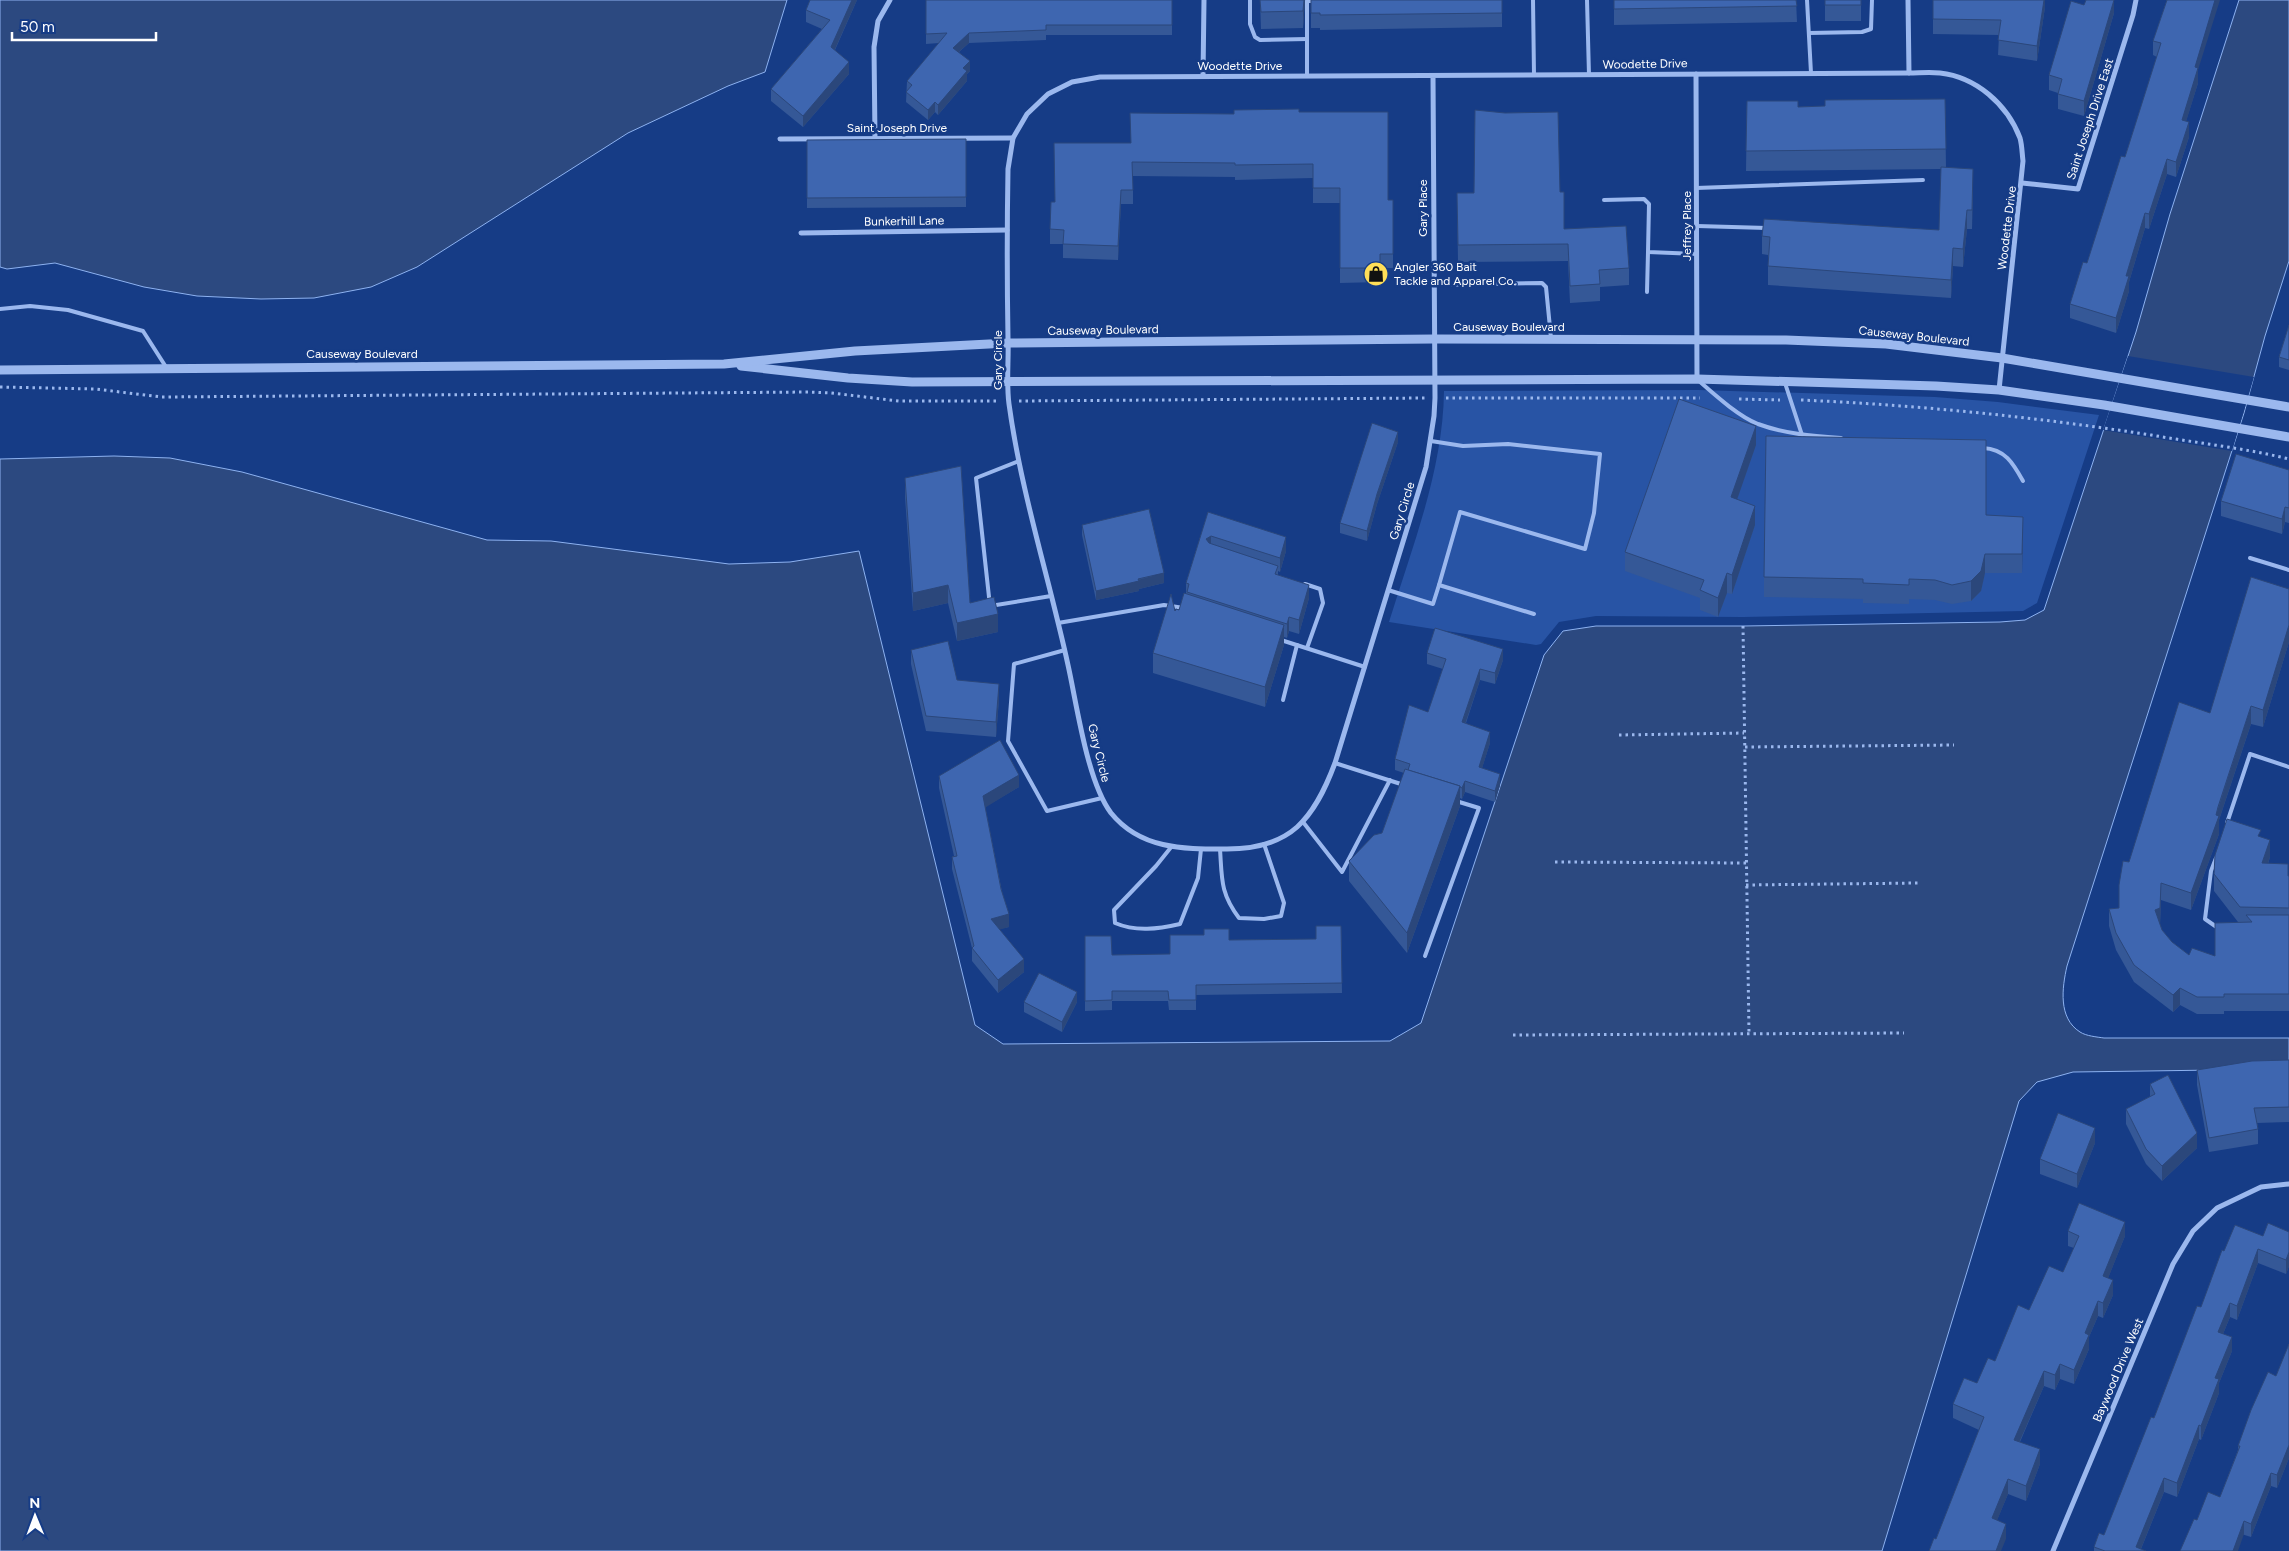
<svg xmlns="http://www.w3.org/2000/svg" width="2289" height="1551" font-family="Figtree,sans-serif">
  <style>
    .green { fill: #2854a5 }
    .water { fill: #2c4980; stroke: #8db2f1 }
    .pier { fill: #163c86 }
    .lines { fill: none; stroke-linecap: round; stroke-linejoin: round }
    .path { stroke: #9bb8ee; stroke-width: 3; stroke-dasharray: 2.5 4; stroke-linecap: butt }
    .service { stroke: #9bb8ee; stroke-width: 4 }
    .minor { stroke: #9bb8ee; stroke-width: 5 }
    .tertiary { stroke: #9bb8ee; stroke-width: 9 }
    .wall { fill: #355897 }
    .shaded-wall { fill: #2b477b }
    .building { fill: #3e66b0; stroke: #2b477b }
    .labels { text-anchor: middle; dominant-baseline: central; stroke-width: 5; stroke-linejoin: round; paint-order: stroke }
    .street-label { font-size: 12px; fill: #fff; stroke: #163c86 }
    .poi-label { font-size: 12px; fill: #fff; stroke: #163c86; text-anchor: start }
  </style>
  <rect width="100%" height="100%" fill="#163c86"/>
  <!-- green -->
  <path class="green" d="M1698 390 1935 397 1998 402 2099 415 2037 603 2023 611 1743 617 1596 616 1559 622 1541 644 1536 645 1389 622C1412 547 1443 471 1444 391Z"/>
  <!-- water -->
  <g class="water">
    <path d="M0 0H787L765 72 728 86 628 133 417 267 371 287 314 298 261 299 197 296 144 287 55 263 7 269 0 267Z"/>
    <path d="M2239 0H2289V261L2265 336 2244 413 2067 966C2062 988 2058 1018 2080 1032 2086 1036 2097 1037 2104 1038H2289V1069L2073 1072 2037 1082 2019 1101 1882 1551H0V459L114 456 170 458 242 472 487 540 551 541 729 564 790 562 859 551 975 1025 1003 1044 1390 1041 1421 1023 1544 655 1563 631 1596 626H1743L2000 622 2025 620 2044 610 2136 332 2170 214Z"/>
  </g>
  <!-- pier -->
  <path class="pier" d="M2128 356 2254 377 2232 451 2103 430Z"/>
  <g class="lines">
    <!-- path -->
    <g class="path">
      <path d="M0 387 95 389 162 397 809 392 831 393 899 401H997"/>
      <path d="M1446 398H1700"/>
      <path d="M1739 399 1780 400"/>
      <path d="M1801 400C1918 405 2035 417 2151 435 2197 443 2244 448 2289 459"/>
      <path d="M1019 401 1425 398"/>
      <path d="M1743 626 1749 1034"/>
      <path d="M1619 735 1744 733"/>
      <path d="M1745 747 1954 745"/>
      <path d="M1555 862 1746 863"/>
      <path d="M1746 885 1919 883"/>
      <path d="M1513 1035 1904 1033"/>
    </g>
    <!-- service -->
    <g class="service">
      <path d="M1250 0V24L1255 37 1260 40 1307 39"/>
      <path d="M1533 0 1534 75"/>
      <path d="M1587 0 1589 75"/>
      <path d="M1807 0 1811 73"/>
      <path d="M1809 33 1862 32 1871 29 1872 0"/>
      <path d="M1307 76V1H1314"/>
      <path d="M1696 188 1923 180"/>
      <path d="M1604 200 1644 199 1649 204 1648 252 1697 254"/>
      <path d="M1697 226 1767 228"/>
      <path d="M1434 285 1542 283 1546 287 1551 338"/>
      <path d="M1647 292 1648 252"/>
      <path d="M0 309 30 306 68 310 143 331 166 367"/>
      <path d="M1699 381C1715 395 1738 416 1758 424 1785 434 1813 436 1841 438"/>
      <path d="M1785 383 1802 435"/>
      <path d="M1431 441 1463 446 1508 444 1600 454 1594 513 1585 549 1460 512 1439 585 1534 614"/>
      <path d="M1983 448C2005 449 2013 463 2023 481"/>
      <path d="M1019 461 976 478 990 606 1051 596"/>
      <path d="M2250 558 2289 570"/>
      <path d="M1305 584 1320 589 1323 603 1307 648"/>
      <path d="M1388 590 1433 604 1439 585"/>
      <path d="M1058 623 1164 605 1184 608"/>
      <path d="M1281 640 1365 667"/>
      <path d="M1065 650 1014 664 1008 741 1047 811 1102 798"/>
      <path d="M1283 700 1297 645"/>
      <path d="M1335 763 1404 785"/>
      <path d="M1303 822 1342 872 1390 780"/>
      <path d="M2227 823 2250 754 2289 767"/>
      <path d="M1172 846 1156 866 1114 910 1115 923C1136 932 1158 929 1180 924L1198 878 1201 849"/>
      <path d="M1220 849C1222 878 1220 893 1239 918L1264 919 1281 916 1284 903 1264 844"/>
      <path d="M2216 858 2211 871 2205 919 2218 928"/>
      <path d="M1425 956 1479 808 1456 801"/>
    </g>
    <!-- minor -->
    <g class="minor">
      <path d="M1908 0 1909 73"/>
      <path d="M1696 74 1697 379"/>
      <path d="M1203 76 1204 0"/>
      <path d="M1433 76 1435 398 1434 416 1426 467 1335 763C1314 819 1291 849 1227 849 1185 849 1141 850 1111 813 1087 781 1077 705 1068 665 1049 578 1021 492 1009 404 1006 382 1009 359 1008 338 1007 282 1007 225 1008 169L1013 138 1027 114 1048 94 1072 82 1100 77 1909 73C1919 73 1929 72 1940 73 1976 77 2007 104 2020 138 2022 145 2022 153 2023 161L1999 390"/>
      <path d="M780 139 1013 138"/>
      <path d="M875 139 874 47 878 21 890 0"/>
      <path d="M2022 183 2078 189 2133 15 2136 0"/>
      <path d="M801 233 1007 230"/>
      <path d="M2053 1551 2173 1264 2193 1231 2217 1208 2261 1187 2289 1184"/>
    </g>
    <!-- tertiary -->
    <g class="tertiary">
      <path d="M741 366 848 378 912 382 1697 379 1936 386 1999 390 2104 405 2289 437"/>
      <path d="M0 370 724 364 855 351 1008 343 1434 339 1786 340 1886 344 2002 358 2289 407"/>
    </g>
  </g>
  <!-- wall -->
  <g class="wall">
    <path d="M857 0 835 50 849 74 803 127 771 101V89L822 29 806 22V10Z"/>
    <path d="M926 0H1172V35H1046V40L969 43 959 52 970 71 967 74V81L938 115 935 112 928 120 906 102 907 81 939 43 926 44Z"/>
    <path d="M1260 0H1305L1303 28 1261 29Z"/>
    <path d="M1311 0H1502V27L1320 30V28H1311Z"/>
    <path d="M1614 0H1796L1797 22 1614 25Z"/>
    <rect x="1825" y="0" width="36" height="21"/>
    <path d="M1933 0H2045V7L2037 61 1998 55 1999 35 1933 34Z"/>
    <path d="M2114 0V13L2084 116 2058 109V93L2049 90V75L2084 5Z"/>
    <path d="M2167 0 2198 70V83L2186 121 2189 137 2176 177 2167 174 2149 229 2145 228 2129 282V291L2116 333 2070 318V304L2087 263 2125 157 2157 57 2153 55V41Z"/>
    <path d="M1945 99 1946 168 1973 187 1972 229H1967L1963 267 1953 266 1951 298 1768 285V255L1762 254V236L1939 230 1941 169 1746 171 1747 101 1798 107 1825 106Z"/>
    <path d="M1299 112 1388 200H1393V268H1380V282L1340 283V203H1313V178L1235 180V177L1133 176V204H1121L1118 260 1063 258V244H1050V229L1055 202 1130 143 1234 114Z"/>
    <path d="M966 139V207L807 208V140Z"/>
    <path d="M1560 192 1564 229 1629 268V285L1600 287V301L1570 303 1568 261 1458 262 1457 193Z"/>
    <path d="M2289 325V370L2279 367V357Z"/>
    <path d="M1398 442 1377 504 1367 541 1340 533V523Z"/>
    <path d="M1756 445 1737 499 1755 525 1732 594 1727 593 1718 617 1700 610V598L1625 571V552Z"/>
    <path d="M2289 470V523L2285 522 2282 534 2221 516V501Z"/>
    <path d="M905 478 970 603 998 632 957 641 948 603 913 611 905 497Z"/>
    <path d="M1208 512 1286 551 1280 572 1278 571V575L1309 598 1299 634 1289 631 1287 638 1284 637V645L1265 707 1153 673V653L1175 611 1179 610 1186 593V583Z"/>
    <path d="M1986 515 2023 536 2022 573H1985L1981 591 1971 601 1952 604 1935 600 1909 599V604L1863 603V599L1764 597V577Z"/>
    <path d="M1082 525 1164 583 1139 589V591L1096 600 1082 535Z"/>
    <path d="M2289 589V642L2263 727 2251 724 2219 820V834L2191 910 2161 900 2160 925 2162 930 2172 942 2189 955 2215 956 2238 922 2214 891V874L2261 837 2270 857 2268 864 2289 876V1011H2224V1014H2197L2180 1005 2173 1012 2134 982 2116 950 2109 926V909L2119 908 2129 862 2210 713Z"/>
    <path d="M911 650 957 680 999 699 996 737 926 731 911 664Z"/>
    <path d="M1427 653 1503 660 1495 684 1480 680 1466 723 1490 743 1482 768 1500 785 1495 802 1465 792 1462 799 1460 798V806L1407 953 1349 881V861L1382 833 1404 773 1395 770V759L1428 712 1443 669 1427 664Z"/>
    <path d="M939 776 1019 787 985 807 1009 927 999 929 1024 972 998 993 972 961V948L952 869V857L954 856 939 788Z"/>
    <path d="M1341 926 1342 993 1196 995V1010H1169L1168 1001H1112V1010L1085 1011V936L1112 955 1170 954 1229 940 1316 939Z"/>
    <path d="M1024 1002H1077L1062 1032 1024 1012Z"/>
    <path d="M2289 1060V1122L2257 1123 2258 1129V1144L2209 1152 2197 1085V1070Z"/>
    <path d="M2150 1084 2197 1148 2162 1181 2146 1164 2126 1124V1109L2150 1097Z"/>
    <path d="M2095 1143 2077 1188 2040 1174V1159Z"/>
    <path d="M2068 1231 2125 1236 2108 1278 2113 1295 2103 1318 2098 1316 2089 1337V1349L2074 1384 2060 1379 2055 1390 2044 1386 2020 1442 2040 1464 2026 1501 2008 1494 1997 1520 2006 1539H1936L1979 1430 1953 1418V1404L1977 1383 1995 1361 2029 1310 2063 1272 2074 1248 2068 1246Z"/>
    <path d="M2289 1232V1266L2286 1274 2258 1263 2237 1320 2230 1317 2223 1334 2232 1351 2219 1383V1393L2201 1440 2199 1439 2177 1497 2164 1492 2141 1549 2146 1551H2094V1547L2104 1535 2201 1307 2224 1251 2263 1236Z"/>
    <path d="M2289 1344V1458L2277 1488 2271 1486 2251 1537 2197 1520 2220 1497 2238 1450V1446L2276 1376Z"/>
  </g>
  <!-- shaded-wall -->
  <g class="shaded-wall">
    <path d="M852 0H857L831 58V47Z"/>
    <path d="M1304 0H1305L1303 28V11Z"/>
    <path d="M2044 0H2045V7L2037 61V46Z"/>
    <path d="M2114 0V13L2084 116V101Z"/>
    <path d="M2215 0H2220L2198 70V83L2182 135V120L2195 67Z"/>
    <path d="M969 33V43L953 57V48Z"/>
    <path d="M970 61V71L967 74V81L938 115V105L963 68Z"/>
    <path d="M849 62V74L803 127V116Z"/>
    <path d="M935 102V112L928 120V110Z"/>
    <path d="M2189 122V137L2176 177V162Z"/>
    <path d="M2167 159V174L2149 229V214Z"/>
    <path d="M1973 169V187L1972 229V210Z"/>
    <path d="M1121 190V204L1118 260V246Z"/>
    <path d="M1967 210V229L1963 267V249Z"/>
    <path d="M2145 213V228L2129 282V291L2116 333V318L2126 276Z"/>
    <path d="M1953 248V266L1951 298V280Z"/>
    <path d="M1756 426V445L1731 517V497Z"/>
    <path d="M1398 432V442L1377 504 1367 541V531L1377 494Z"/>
    <path d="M1755 506V525L1732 594V575Z"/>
    <path d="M2285 507V522L2282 534V519Z"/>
    <path d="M2023 517V536L2022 573V554Z"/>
    <path d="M1211 536V549L1206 539Z"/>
    <path d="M1286 537V551L1280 572V558Z"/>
    <path d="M1985 554V573L1981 591 1971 601V581Z"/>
    <path d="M1164 573V583L1139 589V591L1096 600V591Z"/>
    <path d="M1727 573V593L1718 617V598Z"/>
    <path d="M948 585V603L913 611V593Z"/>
    <path d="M1309 585V598L1299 634V620Z"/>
    <path d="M998 614V632L957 641V623Z"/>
    <path d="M1289 617V631L1287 638V624Z"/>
    <path d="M1284 625V645L1265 707V687Z"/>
    <path d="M2289 625V642L2263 727V710Z"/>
    <path d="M1503 649V660L1495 684V673Z"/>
    <path d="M1480 669V680L1462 733V722Z"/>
    <path d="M999 684V699L996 737V722Z"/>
    <path d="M2251 706V724L2219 820V834L2191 910V893Z"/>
    <path d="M1490 732V743L1479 778V767Z"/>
    <path d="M1500 774V785L1495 802V791Z"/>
    <path d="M1019 775V787L983 809V796Z"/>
    <path d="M1465 781V792L1462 799V788Z"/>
    <path d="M1460 786V806L1407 953V933Z"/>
    <path d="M2270 840V857L2262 881V863Z"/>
    <path d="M2161 883V900L2160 925 2155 910Z"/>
    <path d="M1009 914V927L991 932V919Z"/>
    <path d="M1024 959V972L998 993V980Z"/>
    <path d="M2180 988V1005L2173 1012V995Z"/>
    <path d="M1077 992V1002L1062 1032V1022Z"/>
    <path d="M2095 1128V1143L2077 1188V1174Z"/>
    <path d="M2197 1133V1148L2162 1181V1166Z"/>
    <path d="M2125 1222V1236L2103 1291V1276Z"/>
    <path d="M2258 1249V1263L2237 1320V1306Z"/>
    <path d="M2289 1252V1266L2286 1274V1260Z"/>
    <path d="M2113 1280V1295L2103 1318V1303Z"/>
    <path d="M2098 1301V1316L2089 1337V1349L2074 1384V1370L2085 1333Z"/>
    <path d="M2230 1303V1317L2218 1346V1332Z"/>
    <path d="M2232 1337V1351L2219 1383V1393L2201 1440V1426L2215 1378Z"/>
    <path d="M2060 1364V1379L2055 1390V1375Z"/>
    <path d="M2044 1371V1386L2014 1454V1440Z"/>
    <path d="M2199 1425V1439L2177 1497V1483Z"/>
    <path d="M2289 1445V1458L2277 1488V1475Z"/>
    <path d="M2040 1449V1464L2026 1501V1486Z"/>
    <path d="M2271 1473V1486L2251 1537V1524Z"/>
    <path d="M2164 1478V1492L2140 1551 2136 1547Z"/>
    <path d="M2008 1479V1494L1992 1533V1518Z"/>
    <path d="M2244 1521V1534L2238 1551H2233Z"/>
    <path d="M2006 1524V1539L2001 1551H1996Z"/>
  </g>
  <!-- building -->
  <g class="building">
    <path d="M810 0H852L831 47 849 62 803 116 771 89 830 20 806 10Z"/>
    <path d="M926 0H1172V25H1046V30L969 33 953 48 970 61 963 68 967 71 938 105 935 102 928 110 906 92 912 85 907 81 947 33 926 34Z"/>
    <path d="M1260 0H1304L1303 11 1261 12Z"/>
    <path d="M1311 0H1502V13L1320 15V13H1311Z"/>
    <path d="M1614 0H1796L1797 6 1614 9Z"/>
    <rect x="1825" y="0" width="36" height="5"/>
    <path d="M1933 0H2044L2037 46 1998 40 2001 20 1933 19Z"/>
    <path d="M2086 0H2114L2084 101 2058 94 2062 79 2049 75 2071 1 2084 5Z"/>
    <path d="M2167 0H2215L2195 67 2198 68 2182 120 2189 122 2176 162 2167 159 2149 214 2145 213 2126 276H2129L2116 318 2070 304 2083 262 2087 263 2121 156 2125 157 2161 43 2153 41Z"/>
    <path d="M1945 99 1946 149 1746 151 1747 101H1798V107L1825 106V100Z"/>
    <path d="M1299 109V112H1388V200H1393V254H1380V268H1340V188H1313V164L1235 165V163L1132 162 1133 190H1121L1118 246 1063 244 1064 230 1050 229 1051 202H1055L1054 143H1131L1130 113 1234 114V110Z"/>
    <path d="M1475 110 1505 113 1558 112 1560 192H1564V229L1626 226 1629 268 1599 270 1600 284 1570 286 1568 244 1458 245 1457 193H1474Z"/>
    <path d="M966 139V197L807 198V140Z"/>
    <path d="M1941 167 1973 169 1972 210H1967L1963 249 1953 248 1951 280 1768 266 1770 237 1762 236 1764 219 1939 230Z"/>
    <path d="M2289 325V360L2279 357Z"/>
    <path d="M1679 399 1756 426 1731 497 1755 506 1732 575 1727 573 1718 598 1700 590 1704 580 1625 552Z"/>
    <path d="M1372 423 1398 432 1377 494 1367 531 1340 523Z"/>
    <path d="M1766 436 1986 440V515L2023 517 2022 554H1985L1981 571 1971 581 1952 585 1935 580 1909 579V585L1863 583V579L1764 577Z"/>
    <path d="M2236 454 2289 470V508L2285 507 2282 519 2221 501Z"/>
    <path d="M961 466 970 603 994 597 998 614 957 623 948 585 913 593 905 478Z"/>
    <path d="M1149 509 1164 573 1138 579 1139 581 1096 591 1082 525Z"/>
    <path d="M1208 512 1286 537 1280 558 1211 536 1206 539 1209 543 1278 566 1275 574 1309 585 1299 620 1289 617 1287 624 1187 592 1189 584 1186 583Z"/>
    <path d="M2251 577 2289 589V625L2263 710 2251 706 2218 807 2216 815 2219 816 2191 893 2161 883 2160 908 2155 910 2162 930 2172 942 2189 955 2192 948 2215 956V923L2252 922 2246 915H2289V994H2224V997H2197L2180 988 2173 995 2134 965 2116 933 2109 909 2119 908V885L2123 861 2129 862 2179 702 2210 713Z"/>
    <path d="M1184 593 1284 625 1265 687 1153 653 1171 594 1175 611 1176 609 1179 610Z"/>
    <path d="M1435 628 1503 649 1495 673 1480 669 1462 722 1490 732 1479 767 1500 774 1495 791 1465 781 1462 788 1460 787V786L1408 770 1410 764 1395 759 1409 705 1428 712 1446 659 1427 653Z"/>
    <path d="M948 641 957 680 999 684 996 722 926 716 911 650Z"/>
    <path d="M1000 740 1019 775 983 796 1001 889 1009 914 991 919 1024 959 998 980 972 948 974 946 952 857 957 856 939 776Z"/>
    <path d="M1405 769 1460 786 1407 933 1349 861 1374 835 1382 833Z"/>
    <path d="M2227 819 2261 830 2258 836 2270 840 2262 863 2288 864V876H2289V908L2240 907 2214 874 2215 855Z"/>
    <path d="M1316 926H1341L1342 983 1196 985V1000H1169L1168 991H1112V1000L1085 1001V936H1111L1112 955 1170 954V935H1204V929H1229V940L1316 939Z"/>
    <path d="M1039 973 1077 992 1062 1022 1024 1002Z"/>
    <path d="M2289 1060V1107L2254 1108 2258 1129 2209 1138 2197 1070 2252 1061Z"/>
    <path d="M2168 1075 2197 1133 2162 1166 2146 1149 2126 1109 2155 1094 2150 1084Z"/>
    <path d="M2058 1113 2095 1128 2077 1174 2040 1159Z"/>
    <path d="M2079 1203 2125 1222 2103 1276 2113 1280 2103 1303 2098 1301 2085 1333 2089 1335 2074 1370 2060 1364 2055 1375 2044 1371 2014 1440 2040 1449 2026 1486 2008 1479 1992 1518 2006 1524 1996 1551H1929L1934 1538 1936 1539 1984 1417 1953 1404 1964 1378 1977 1383 1988 1358 1995 1361 2018 1305 2029 1310 2049 1266 2063 1272 2079 1236 2068 1231Z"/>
    <path d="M2268 1223 2289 1232V1252L2286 1260 2258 1249 2237 1306 2230 1303 2218 1332 2232 1337 2215 1378 2219 1379 2201 1426 2199 1425 2177 1483 2164 1478 2136 1547 2146 1551H2105L2094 1547 2099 1533 2104 1535 2151 1417 2154 1418 2197 1306 2201 1307 2222 1250 2224 1251 2235 1225 2263 1236Z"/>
    <path d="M2289 1344V1445L2277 1475 2271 1473 2251 1524 2244 1521 2233 1551H2180L2194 1519 2197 1520 2208 1492 2220 1497 2240 1446H2238L2251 1410 2268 1372 2276 1376Z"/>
  </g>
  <!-- icons -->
  <defs>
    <symbol id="shop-disc" viewBox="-11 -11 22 22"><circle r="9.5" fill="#ffdf58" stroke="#163c86"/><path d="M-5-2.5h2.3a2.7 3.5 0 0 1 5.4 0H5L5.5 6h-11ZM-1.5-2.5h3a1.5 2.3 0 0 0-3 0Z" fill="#111"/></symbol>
  </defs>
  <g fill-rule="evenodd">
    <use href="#shop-disc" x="1362" y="260" width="28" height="28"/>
  </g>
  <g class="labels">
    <!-- street labels -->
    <g class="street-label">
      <text transform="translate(1645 64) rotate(-1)">Woodette Drive</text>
      <text x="1240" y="66">Woodette Drive</text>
      <text transform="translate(2090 119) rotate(-72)">Saint Joseph Drive East</text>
      <text x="897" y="128">Saint Joseph Drive</text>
      <text transform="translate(1423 208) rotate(-90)">Gary Place</text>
      <text transform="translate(904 221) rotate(-1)">Bunkerhill Lane</text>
      <text transform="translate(1687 226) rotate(-90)">Jeffrey Place</text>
      <text transform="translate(2007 228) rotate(-83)">Woodette Drive</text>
      <text x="1509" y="327">Causeway Boulevard</text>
      <text transform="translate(1103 330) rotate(-1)">Causeway Boulevard</text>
      <text transform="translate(1914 336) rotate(6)">Causeway Boulevard</text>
      <text x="362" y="354">Causeway Boulevard</text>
      <text transform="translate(998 360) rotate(-90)">Gary Circle</text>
      <text transform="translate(1402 511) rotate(-73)">Gary Circle</text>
      <text transform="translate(1099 753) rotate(76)">Gary Circle</text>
      <text transform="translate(2118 1370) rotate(-67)">Baywood Drive West</text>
    </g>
    <!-- poi labels -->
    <g class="poi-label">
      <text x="1394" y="267">Angler 360 Bait<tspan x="1394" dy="14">Tackle and Apparel Co.</tspan></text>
    </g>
  </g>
  <!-- north arrow -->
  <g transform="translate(35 1516) rotate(359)" stroke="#163c86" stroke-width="4" paint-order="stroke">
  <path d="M0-4L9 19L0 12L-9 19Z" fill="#ffffff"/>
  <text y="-8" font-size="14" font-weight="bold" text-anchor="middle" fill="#ffffff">N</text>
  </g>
  <!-- scale -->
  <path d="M12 32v8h144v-8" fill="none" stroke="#ffffff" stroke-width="2.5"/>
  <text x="20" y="32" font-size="15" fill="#ffffff" stroke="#163c86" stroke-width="4" paint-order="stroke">50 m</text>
</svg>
